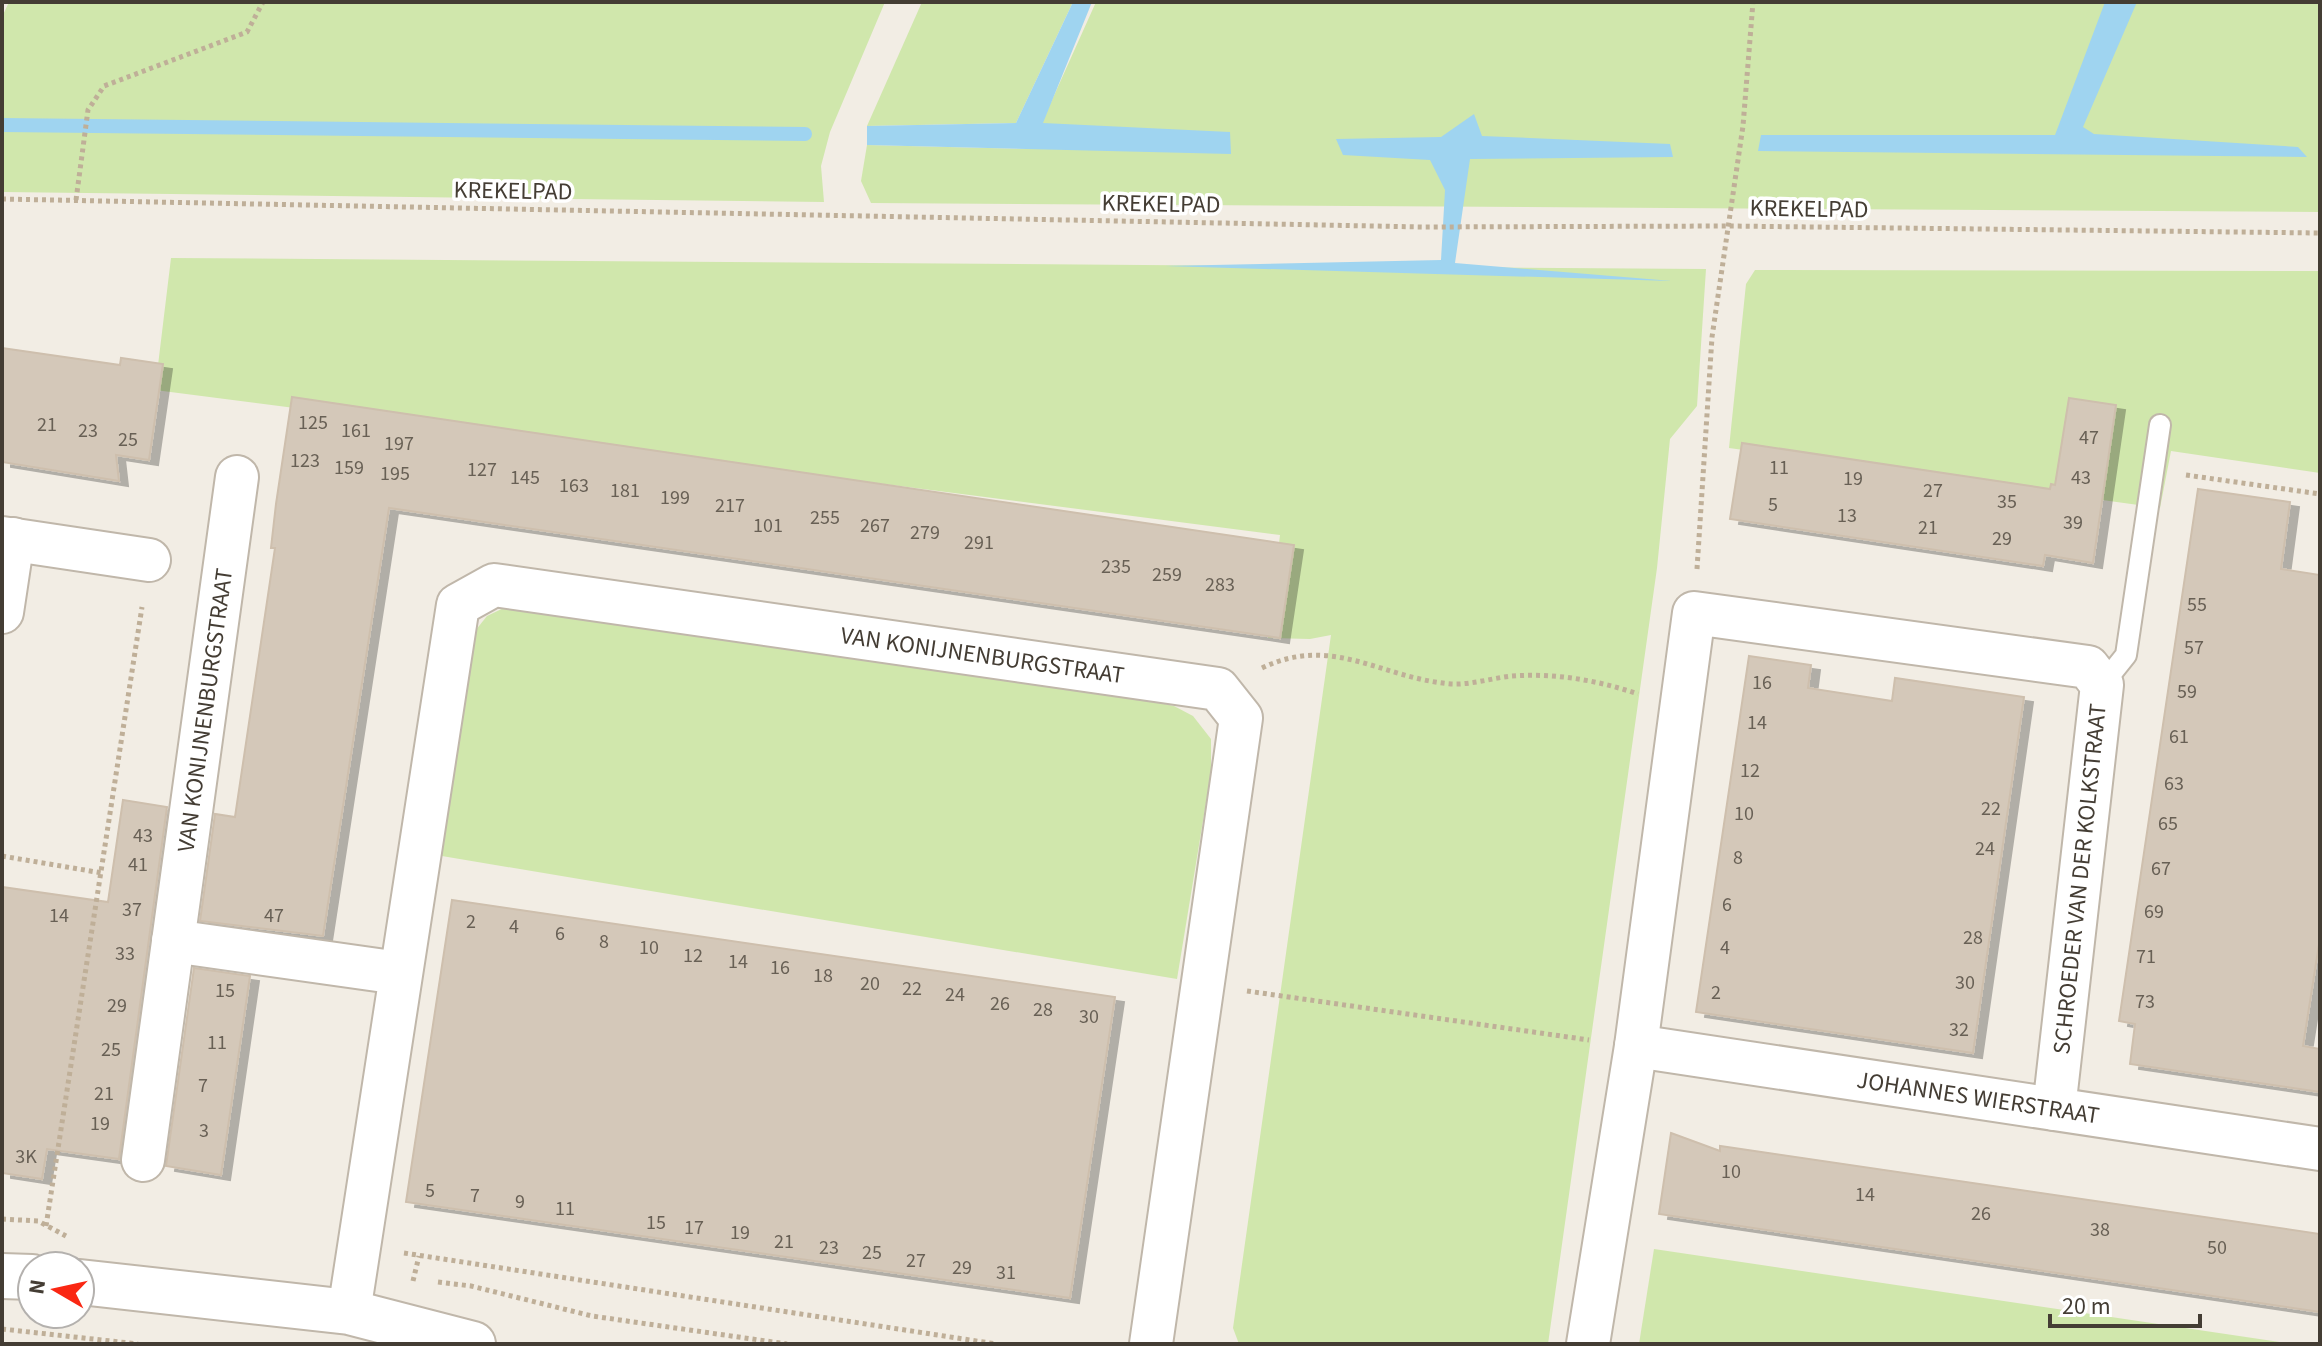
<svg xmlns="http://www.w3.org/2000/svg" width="2322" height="1346" font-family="'Source Sans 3',sans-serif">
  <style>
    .green { fill: #d0e7ac }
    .water { fill: #9fd4f0 }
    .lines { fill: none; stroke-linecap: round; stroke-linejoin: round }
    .stream { stroke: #9fd4f0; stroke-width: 14 }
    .building { fill: #d4c8b9; stroke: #cebfad; stroke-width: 2; filter: url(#shadow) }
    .service-casing { stroke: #c0b7aa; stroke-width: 24 }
    .minor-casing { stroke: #c0b7aa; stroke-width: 46 }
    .tertiary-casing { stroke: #c0b7aa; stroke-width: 48 }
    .path { stroke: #bfaf98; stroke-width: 5; stroke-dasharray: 4 4; stroke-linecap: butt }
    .service { stroke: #fff; stroke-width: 20 }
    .minor { stroke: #fff; stroke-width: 42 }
    .tertiary { stroke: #fff; stroke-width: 44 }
    .labels { text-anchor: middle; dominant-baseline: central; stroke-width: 7; stroke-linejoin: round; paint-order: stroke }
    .number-label { font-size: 20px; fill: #686055 }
    .street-label { font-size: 24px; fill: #443d34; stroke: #fff }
  </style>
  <defs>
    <filter id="shadow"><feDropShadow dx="9" dy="5" stdDeviation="0" flood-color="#0004"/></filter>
  </defs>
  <rect width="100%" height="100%" fill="#f2ede4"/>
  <!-- green -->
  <g class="green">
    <path d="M9 2H885L830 132 821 166 824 202 2 192V17Z"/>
    <path d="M922 2H1073L1016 123 867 126Z"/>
    <path d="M1096 2H2320V212L871 203 861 181 867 145 1030 149Z"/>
    <path d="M171 258 1706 269 1697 406 1670 439 1657 568 1548 1344H1239L1233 1328 1331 635 1310 639 1268 638 1280 535 155 390Z"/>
    <path d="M1755 270 2320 271V473L2171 451 2160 508 1729 448 1746 284Z"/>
    <path d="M510 605 1074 684 1174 706 1193 716 1211 739V772L1177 979 436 855 467 641 487 616Z"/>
    <path d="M1654 1249 2293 1344H1639Z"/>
  </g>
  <!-- water -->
  <g class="water">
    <path d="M1073 2H1092L1043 123 1230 132 1231 154 867 145V126L1016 123Z"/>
    <path d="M2105 2H2137L2083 127 2094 134 2298 147 2307 157 1758 151 1761 135H2055Z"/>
    <path d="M1474 114 1482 136 1670 144 1673 157 1470 159 1455 263 1672 281 1165 266 1441 260 1445 190 1430 160 1343 155 1336 139 1441 137Z"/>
  </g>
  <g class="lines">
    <!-- stream -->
    <path class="stream" d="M2 125 805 134"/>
  </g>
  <!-- building -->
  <g class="building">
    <path d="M2 348 120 365 121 358 163 364 149 460 116 455 119 481 2 462Z"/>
    <path d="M292 397 1294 545 1280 638 389 508 323 936 200 921 215 814 235 817 275 548H271L276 504Z"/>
    <path d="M2069 398 2116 405 2093 563 2045 555 2043 566 1730 519 1742 443 2050 489 2051 484 2055 485Z"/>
    <path d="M2198 489 2290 502 2281 569 2320 575V938L2303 1046 2320 1049V1092L2130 1064 2135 1024 2119 1021Z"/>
    <path d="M1749 656 1811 665 1808 688 1892 701 1895 678 2024 697 1973 1053 1696 1012Z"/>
    <path d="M123 800 167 807 119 1159 47 1149 42 1179 2 1173V887L108 902Z"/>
    <path d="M452 900 1115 997 1070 1298 406 1202Z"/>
    <path d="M194 968 250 976 221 1175 166 1166Z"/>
    <path d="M1671 1133 1720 1151V1146L2320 1234V1312L1659 1214Z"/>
  </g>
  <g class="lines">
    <defs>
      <path id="service" d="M2102 685 2126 655 2160 425"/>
      <g id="minor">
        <path d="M2 538 149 560"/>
        <path d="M2 612 13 539"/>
        <path d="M173 941 399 973"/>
        <path id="s1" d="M1636 1046 2320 1149"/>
        <path id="s2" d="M143 1160 237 477"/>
        <path id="s3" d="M349 1312 458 605 494 585 1218 689 1241 718 1151 1344"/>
        <path d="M1588 1344 1636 1046 1694 613 2088 667 2102 685 2054 1109"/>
      </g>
      <g id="tertiary">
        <path d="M2 1276 32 1277"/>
        <path d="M80 1282 349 1312 473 1344"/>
      </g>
    </defs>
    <!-- service casing -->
    <use href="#service" class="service-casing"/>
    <!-- minor casing -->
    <use href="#minor" class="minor-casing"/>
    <!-- tertiary casing -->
    <use href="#tertiary" class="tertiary-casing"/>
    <!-- path -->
    <g class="path">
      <path d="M2 199 1423 227 1728 226 2320 233"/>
      <path d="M76 200 88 110 104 86 247 32 263 2"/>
      <path d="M2186 475 2320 494"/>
      <path d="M1697 569 1712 337 1743 126 1753 2"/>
      <path d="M1262 668C1333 634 1380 678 1451 684 1471 685 1492 678 1512 676 1555 673 1597 680 1638 694"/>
      <path d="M2 856 102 873"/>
      <path d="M1247 991 1589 1040"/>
      <path d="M2 1219 38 1221 66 1236"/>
      <path d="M46 1226 142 607"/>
      <path d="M404 1253 996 1344"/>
      <path d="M413 1281 419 1256"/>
      <path d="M438 1282 471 1286 592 1316 787 1344"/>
      <path d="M2 1329 138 1344"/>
    </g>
    <!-- service -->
    <use href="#service" class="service"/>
    <!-- minor -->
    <use href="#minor" class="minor"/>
    <!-- tertiary -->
    <use href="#tertiary" class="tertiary"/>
  </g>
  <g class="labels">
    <!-- number labels -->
    <g class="number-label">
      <text x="313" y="423">125</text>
      <text x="47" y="425">21</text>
      <text x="88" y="431">23</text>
      <text x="356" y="431">161</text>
      <text x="2089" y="438">47</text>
      <text x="128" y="440">25</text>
      <text x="399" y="444">197</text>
      <text x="305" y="461">123</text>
      <text x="349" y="468">159</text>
      <text x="1779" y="468">11</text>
      <text x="482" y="470">127</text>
      <text x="395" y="474">195</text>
      <text x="525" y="478">145</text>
      <text x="2081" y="478">43</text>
      <text x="1853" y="479">19</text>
      <text x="574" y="486">163</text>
      <text x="625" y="491">181</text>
      <text x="1933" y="491">27</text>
      <text x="675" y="498">199</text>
      <text x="2007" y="502">35</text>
      <text x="1773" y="505">5</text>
      <text x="730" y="506">217</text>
      <text x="1847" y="516">13</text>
      <text x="825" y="518">255</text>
      <text x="2073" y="523">39</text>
      <text x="768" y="526">101</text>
      <text x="875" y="526">267</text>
      <text x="1928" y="528">21</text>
      <text x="925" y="533">279</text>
      <text x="2002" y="539">29</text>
      <text x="979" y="543">291</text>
      <text x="1116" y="567">235</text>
      <text x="1167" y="575">259</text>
      <text x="1220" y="585">283</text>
      <text x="2197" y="605">55</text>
      <text x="2194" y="648">57</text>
      <text x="1762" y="683">16</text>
      <text x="2187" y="692">59</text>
      <text x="1757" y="723">14</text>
      <text x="2179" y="737">61</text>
      <text x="1750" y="771">12</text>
      <text x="2174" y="784">63</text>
      <text x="1991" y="809">22</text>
      <text x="1744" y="814">10</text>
      <text x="2168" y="824">65</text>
      <text x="143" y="836">43</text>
      <text x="1985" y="849">24</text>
      <text x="1738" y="858">8</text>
      <text x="138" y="865">41</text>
      <text x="2161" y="869">67</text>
      <text x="1727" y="905">6</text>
      <text x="132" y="910">37</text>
      <text x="2154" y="912">69</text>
      <text x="59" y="916">14</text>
      <text x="274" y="916">47</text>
      <text x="471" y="922">2</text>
      <text x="514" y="927">4</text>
      <text x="560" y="934">6</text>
      <text x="1973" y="938">28</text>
      <text x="604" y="942">8</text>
      <text x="649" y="948">10</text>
      <text x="1725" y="948">4</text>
      <text x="125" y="954">33</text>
      <text x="693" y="956">12</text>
      <text x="2146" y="957">71</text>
      <text x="738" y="962">14</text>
      <text x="780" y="968">16</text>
      <text x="823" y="976">18</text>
      <text x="1965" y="983">30</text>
      <text x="870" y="984">20</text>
      <text x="912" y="989">22</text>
      <text x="225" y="991">15</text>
      <text x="1716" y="993">2</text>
      <text x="955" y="995">24</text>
      <text x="2145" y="1002">73</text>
      <text x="1000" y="1004">26</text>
      <text x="117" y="1006">29</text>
      <text x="1043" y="1010">28</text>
      <text x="1089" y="1017">30</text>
      <text x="1959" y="1030">32</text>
      <text x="217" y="1043">11</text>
      <text x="111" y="1050">25</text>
      <text x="203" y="1086">7</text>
      <text x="104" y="1094">21</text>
      <text x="100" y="1124">19</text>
      <text x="204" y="1131">3</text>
      <text x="26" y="1157">3K</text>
      <text x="1731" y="1172">10</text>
      <text x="430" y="1191">5</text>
      <text x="1865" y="1195">14</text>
      <text x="475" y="1196">7</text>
      <text x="520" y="1202">9</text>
      <text x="565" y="1209">11</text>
      <text x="1981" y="1214">26</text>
      <text x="656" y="1223">15</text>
      <text x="694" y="1228">17</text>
      <text x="2100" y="1230">38</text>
      <text x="740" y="1233">19</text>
      <text x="784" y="1242">21</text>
      <text x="829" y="1248">23</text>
      <text x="2217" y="1248">50</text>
      <text x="872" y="1253">25</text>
      <text x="916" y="1261">27</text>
      <text x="962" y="1268">29</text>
      <text x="1006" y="1273">31</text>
    </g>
    <!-- street labels -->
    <g class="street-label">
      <text transform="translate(513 191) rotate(1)">KREKELPAD</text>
      <text transform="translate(1161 204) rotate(1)">KREKELPAD</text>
      <text transform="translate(1809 209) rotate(1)">KREKELPAD</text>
      <text stroke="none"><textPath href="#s3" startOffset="1250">VAN KONIJNENBURGSTRAAT</textPath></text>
      <text stroke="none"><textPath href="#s2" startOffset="454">VAN KONIJNENBURGSTRAAT</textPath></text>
      <text transform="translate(2080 879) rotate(-84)">SCHROEDER VAN DER KOLKSTRAAT</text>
      <text stroke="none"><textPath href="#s1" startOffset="346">JOHANNES WIERSTRAAT</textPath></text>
    </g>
  </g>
  <!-- border -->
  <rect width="2322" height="1346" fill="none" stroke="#443d34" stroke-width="8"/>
  <!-- north arrow -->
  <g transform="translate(56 1290) rotate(279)"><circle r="38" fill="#ffffff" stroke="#b4b1ae" stroke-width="2"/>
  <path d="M0-6L14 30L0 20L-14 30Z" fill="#fa2713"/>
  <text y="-12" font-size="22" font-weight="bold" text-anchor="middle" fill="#443d34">N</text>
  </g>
  <!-- scale -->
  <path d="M2050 1314v12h150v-12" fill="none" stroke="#443d34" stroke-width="4"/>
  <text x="2062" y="1314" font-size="24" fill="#443d34" stroke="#ffffff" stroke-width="6" paint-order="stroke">20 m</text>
</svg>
